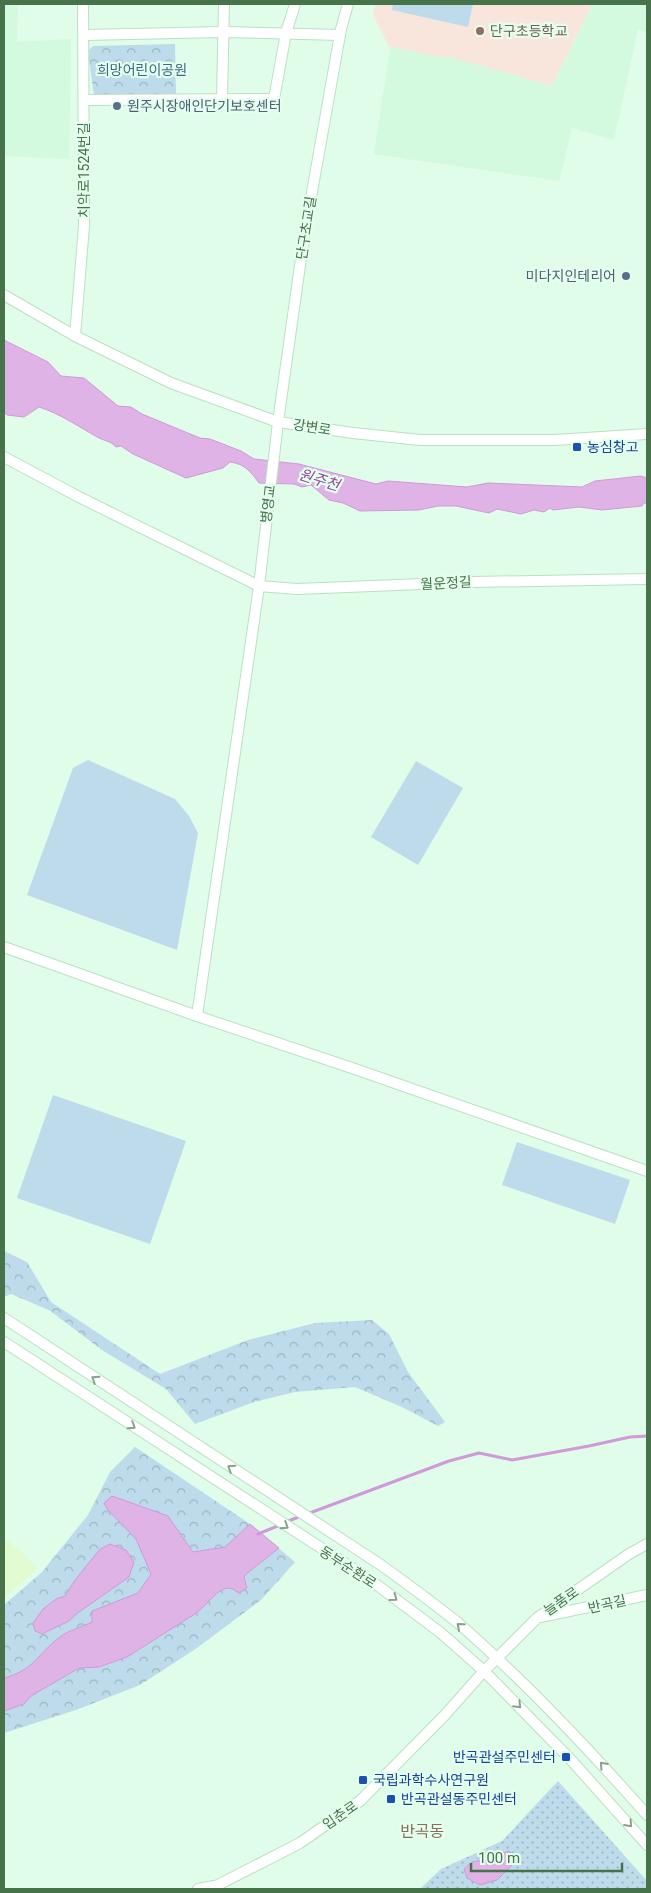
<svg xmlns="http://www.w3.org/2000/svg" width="651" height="1893" font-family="Roboto,'Noto Sans KR',sans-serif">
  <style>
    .residential { fill: #d3f9de }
    .education { fill: #f8e6dc }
    .medical { fill: #e2fbd1 }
    .grass { fill: url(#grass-dots) }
    .forest { fill: url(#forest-crowns) }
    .garden { fill: #bddbea }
    .water { fill: #dfb3e6; stroke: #d199d8 }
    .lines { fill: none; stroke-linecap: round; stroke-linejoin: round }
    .stream { stroke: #d199d8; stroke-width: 3 }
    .minor-casing { stroke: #bbe0c3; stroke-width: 12 }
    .minor { stroke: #fff; stroke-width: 10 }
    .oneway { stroke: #87a489 }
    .education-dot { fill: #8d6e63; stroke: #e5ffee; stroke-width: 2 }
    .service-dot { fill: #5c6f8a; stroke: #e5ffee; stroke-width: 2 }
    .transit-dot { fill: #1a4fb4; stroke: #e5ffee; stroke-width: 2 }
    .labels { text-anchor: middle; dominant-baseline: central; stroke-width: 4.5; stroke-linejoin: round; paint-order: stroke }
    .education-label { font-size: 14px; fill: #785e54; stroke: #e5ffee; text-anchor: start }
    .park-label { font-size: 14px; fill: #436885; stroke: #e5ffee }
    .service-label { font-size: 14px; fill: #4e5e75; stroke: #e5ffee; text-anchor: start }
    .street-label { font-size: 14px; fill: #46734a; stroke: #e5ffee }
    .transit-label { font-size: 14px; fill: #164399; stroke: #e5ffee; text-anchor: start }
    .water-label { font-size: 15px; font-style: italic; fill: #93489c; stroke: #e5ffee }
    .quarter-label { font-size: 16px; fill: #8a6c59; stroke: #e5ffee }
  </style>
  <defs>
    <pattern id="grass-dots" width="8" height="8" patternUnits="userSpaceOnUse" patternTransform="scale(1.25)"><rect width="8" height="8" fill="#bddbea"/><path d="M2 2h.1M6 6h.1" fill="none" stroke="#9bb6c0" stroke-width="1.8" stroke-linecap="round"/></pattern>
    <pattern id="forest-crowns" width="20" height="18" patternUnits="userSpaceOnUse" patternTransform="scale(1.25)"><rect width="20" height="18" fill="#bddbea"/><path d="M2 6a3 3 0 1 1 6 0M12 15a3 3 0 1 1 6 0" fill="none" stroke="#9bb6c0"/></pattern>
  </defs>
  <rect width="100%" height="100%" fill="#dffde9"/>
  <!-- residential -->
  <g class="residential">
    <path d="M4 4H18L17 42 71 39 69 159 4 156Z"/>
    <path d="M592 4H647V32L638 29 614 140 572 128 559 181 374 154 391 43 441 54 552 86Z"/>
  </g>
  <!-- education -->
  <path class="education" d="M375 4H592L552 86 453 58 440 57 389 47 373 15Z"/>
  <!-- medical -->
  <path class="medical" d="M4 1537 38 1568 4 1598Z"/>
  <!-- grass -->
  <path class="grass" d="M558 1781 647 1881V1889H420L441 1869 502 1841Z"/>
  <!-- forest -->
  <g class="forest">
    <path d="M175 44 176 95 94 96 88 51 93 46Z"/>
    <path d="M4 1251 27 1262 51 1302 160 1374 248 1340 315 1323 372 1320 389 1334 408 1372 445 1422 438 1426 404 1408 355 1387 295 1392 254 1402 195 1424 166 1389 102 1350 49 1310 11 1294 4 1297Z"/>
    <path d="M135 1447 250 1524 295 1562 261 1600 197 1648 140 1685 76 1710 4 1733V1605L42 1572 88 1515 110 1472Z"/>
  </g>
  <!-- garden -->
  <g class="garden">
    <path d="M393 4H473L468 27 392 10Z"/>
    <path d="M88 760 175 799 189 816 198 833 177 950 27 895 73 768Z"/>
    <path d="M416 761 463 788 418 865 371 837Z"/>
    <path d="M53 1095 186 1141 150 1244 17 1198Z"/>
    <path d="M517 1142 630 1180 615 1224 502 1185Z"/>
  </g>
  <!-- water -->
  <g class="water">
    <path d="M4 340 48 362 61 376 84 378 118 406 131 407 142 414 200 438 210 439 241 451 254 459 299 464 376 484 388 481 467 487 488 483 582 487 595 481 641 476 647 478V503H644L642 506 602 510 579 507 553 510 550 508 544 512 534 510 521 514 497 509 489 513 456 506H438L419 510 360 511 343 503 329 500 311 485 302 487 294 484 259 483C250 471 245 464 230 462L223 468 186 478 133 454 121 446 116 447C111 441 105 441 99 438 79 427 61 414 39 407L24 417 7 415 4 412Z"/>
    <path d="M112 1496 168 1516 193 1552 225 1547 250 1524 279 1548 245 1575 244 1578 247 1588 239 1593 233 1589 226 1588 217 1593 198 1612 127 1657 99 1667 79 1668 31 1696 24 1704 4 1711V1678C36 1669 36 1655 60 1637 69 1630 82 1627 92 1622V1611L138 1593 151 1574 136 1539 107 1509 104 1503Z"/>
    <path d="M110 1544 126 1550 134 1562 129 1577 79 1612 69 1621 42 1634 35 1631 33 1623 43 1609 56 1599 65 1596 75 1580 100 1549Z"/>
    <path d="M509 1851 518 1859 497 1880 480 1885 467 1878 464 1869 472 1862 488 1859Z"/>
  </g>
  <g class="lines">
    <!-- stream -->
    <g class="stream">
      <path d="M307 1514 449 1461 479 1453 512 1460 589 1446 630 1437 647 1436"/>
      <path d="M286 1522 301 1516"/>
      <path d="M258 1534 280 1525"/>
    </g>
    <defs>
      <g id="minor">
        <path d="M348 4 341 29 304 237 278 422 259 586 197 1016 352 1068 647 1171"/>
        <path d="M84 35 223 32 340 35"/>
        <path d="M222 99 224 4"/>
        <path d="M84 100 274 99 286 33 295 4"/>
        <path d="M4 295 75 336 171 383 278 422 353 433 420 440H555L647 434"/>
        <path d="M75 336 84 226 83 4"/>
        <path d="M4 457 79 497 259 586 297 589 472 582 647 579"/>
        <path d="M4 947 197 1016"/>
        <path d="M4 1318 381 1565C406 1583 432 1602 457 1622 525 1681 587 1747 647 1815"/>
        <path d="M4 1342 369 1579 441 1633 484 1671 572 1761 647 1845"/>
        <path d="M540 1617 647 1595"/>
        <path d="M198 1889 214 1886"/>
        <path d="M210 1889 300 1843 360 1801 444 1716 484 1671 537 1618 629 1554 647 1544"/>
      </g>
    </defs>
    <!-- minor casing -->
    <use href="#minor" class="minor-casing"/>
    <!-- minor -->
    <use href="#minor" class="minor"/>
  </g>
  <!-- one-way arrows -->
  <defs><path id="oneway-chevron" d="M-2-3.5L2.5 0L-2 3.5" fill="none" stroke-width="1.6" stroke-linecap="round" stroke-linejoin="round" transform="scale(1.25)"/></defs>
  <g class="oneway">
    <use href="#oneway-chevron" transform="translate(95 1379) rotate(-147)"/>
    <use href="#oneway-chevron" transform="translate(132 1426) rotate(33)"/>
    <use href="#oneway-chevron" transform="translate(231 1468) rotate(-147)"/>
    <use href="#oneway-chevron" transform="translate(285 1526) rotate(33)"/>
    <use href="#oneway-chevron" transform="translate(394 1598) rotate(36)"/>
    <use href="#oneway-chevron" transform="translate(460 1626) rotate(-139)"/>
    <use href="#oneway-chevron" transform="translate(518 1705) rotate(46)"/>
    <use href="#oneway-chevron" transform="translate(603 1765) rotate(-132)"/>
    <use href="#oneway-chevron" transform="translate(629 1824) rotate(48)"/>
  </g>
  <!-- markers -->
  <circle class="education-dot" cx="480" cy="31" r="5"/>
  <g class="service-dot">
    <circle cx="117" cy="106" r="5"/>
    <circle cx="626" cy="276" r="5"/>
  </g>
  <g class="transit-dot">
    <rect x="572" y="442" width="10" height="10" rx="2.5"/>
    <rect x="561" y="1752" width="10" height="10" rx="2.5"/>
    <rect x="358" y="1775" width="10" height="10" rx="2.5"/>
    <rect x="386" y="1794" width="10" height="10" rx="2.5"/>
  </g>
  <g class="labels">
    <!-- education labels -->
    <g class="education-label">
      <text x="490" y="31">단구초등학교</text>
    </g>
    <!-- park labels -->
    <g class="park-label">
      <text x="142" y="70">희망어린이공원</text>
    </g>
    <!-- service labels -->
    <g class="service-label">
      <text x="127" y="106">원주시장애인단기보호센터</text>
      <text x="616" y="276" text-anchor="end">미다지인테리어</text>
    </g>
    <!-- street labels -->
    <g class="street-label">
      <text transform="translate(84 170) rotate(-90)">치악로1524번길</text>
      <text transform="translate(306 228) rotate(-81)">단구초교길</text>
      <text transform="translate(312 427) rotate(9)">강변로</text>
      <text transform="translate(268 504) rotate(-83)">병영교</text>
      <text transform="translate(446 583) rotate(-3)">월운정길</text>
      <text transform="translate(348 1567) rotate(33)">동부순환로</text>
      <text transform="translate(561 1601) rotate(-35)">늘품로</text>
      <text transform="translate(607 1604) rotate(-13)">반곡길</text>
      <text transform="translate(340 1815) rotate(-35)">입춘로</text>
    </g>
    <!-- transit labels -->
    <g class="transit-label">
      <text x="587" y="447">농심창고</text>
      <text x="556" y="1757" text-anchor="end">반곡관설주민센터</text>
      <text x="373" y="1780">국립과학수사연구원</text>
      <text x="401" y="1799">반곡관설동주민센터</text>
    </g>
    <!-- water labels -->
    <g class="water-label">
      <text transform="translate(319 480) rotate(17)">원주천</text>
    </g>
    <!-- quarter labels -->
    <g class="quarter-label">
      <text x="422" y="1831">반곡동</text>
    </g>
  </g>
  <!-- border -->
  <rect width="651" height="1893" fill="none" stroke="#46734a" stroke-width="10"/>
  <!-- scale -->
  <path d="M471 1863v8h151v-8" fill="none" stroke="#46734a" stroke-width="2.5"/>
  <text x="478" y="1863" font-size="15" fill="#46734a" stroke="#e5ffee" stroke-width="4" paint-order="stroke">100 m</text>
</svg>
